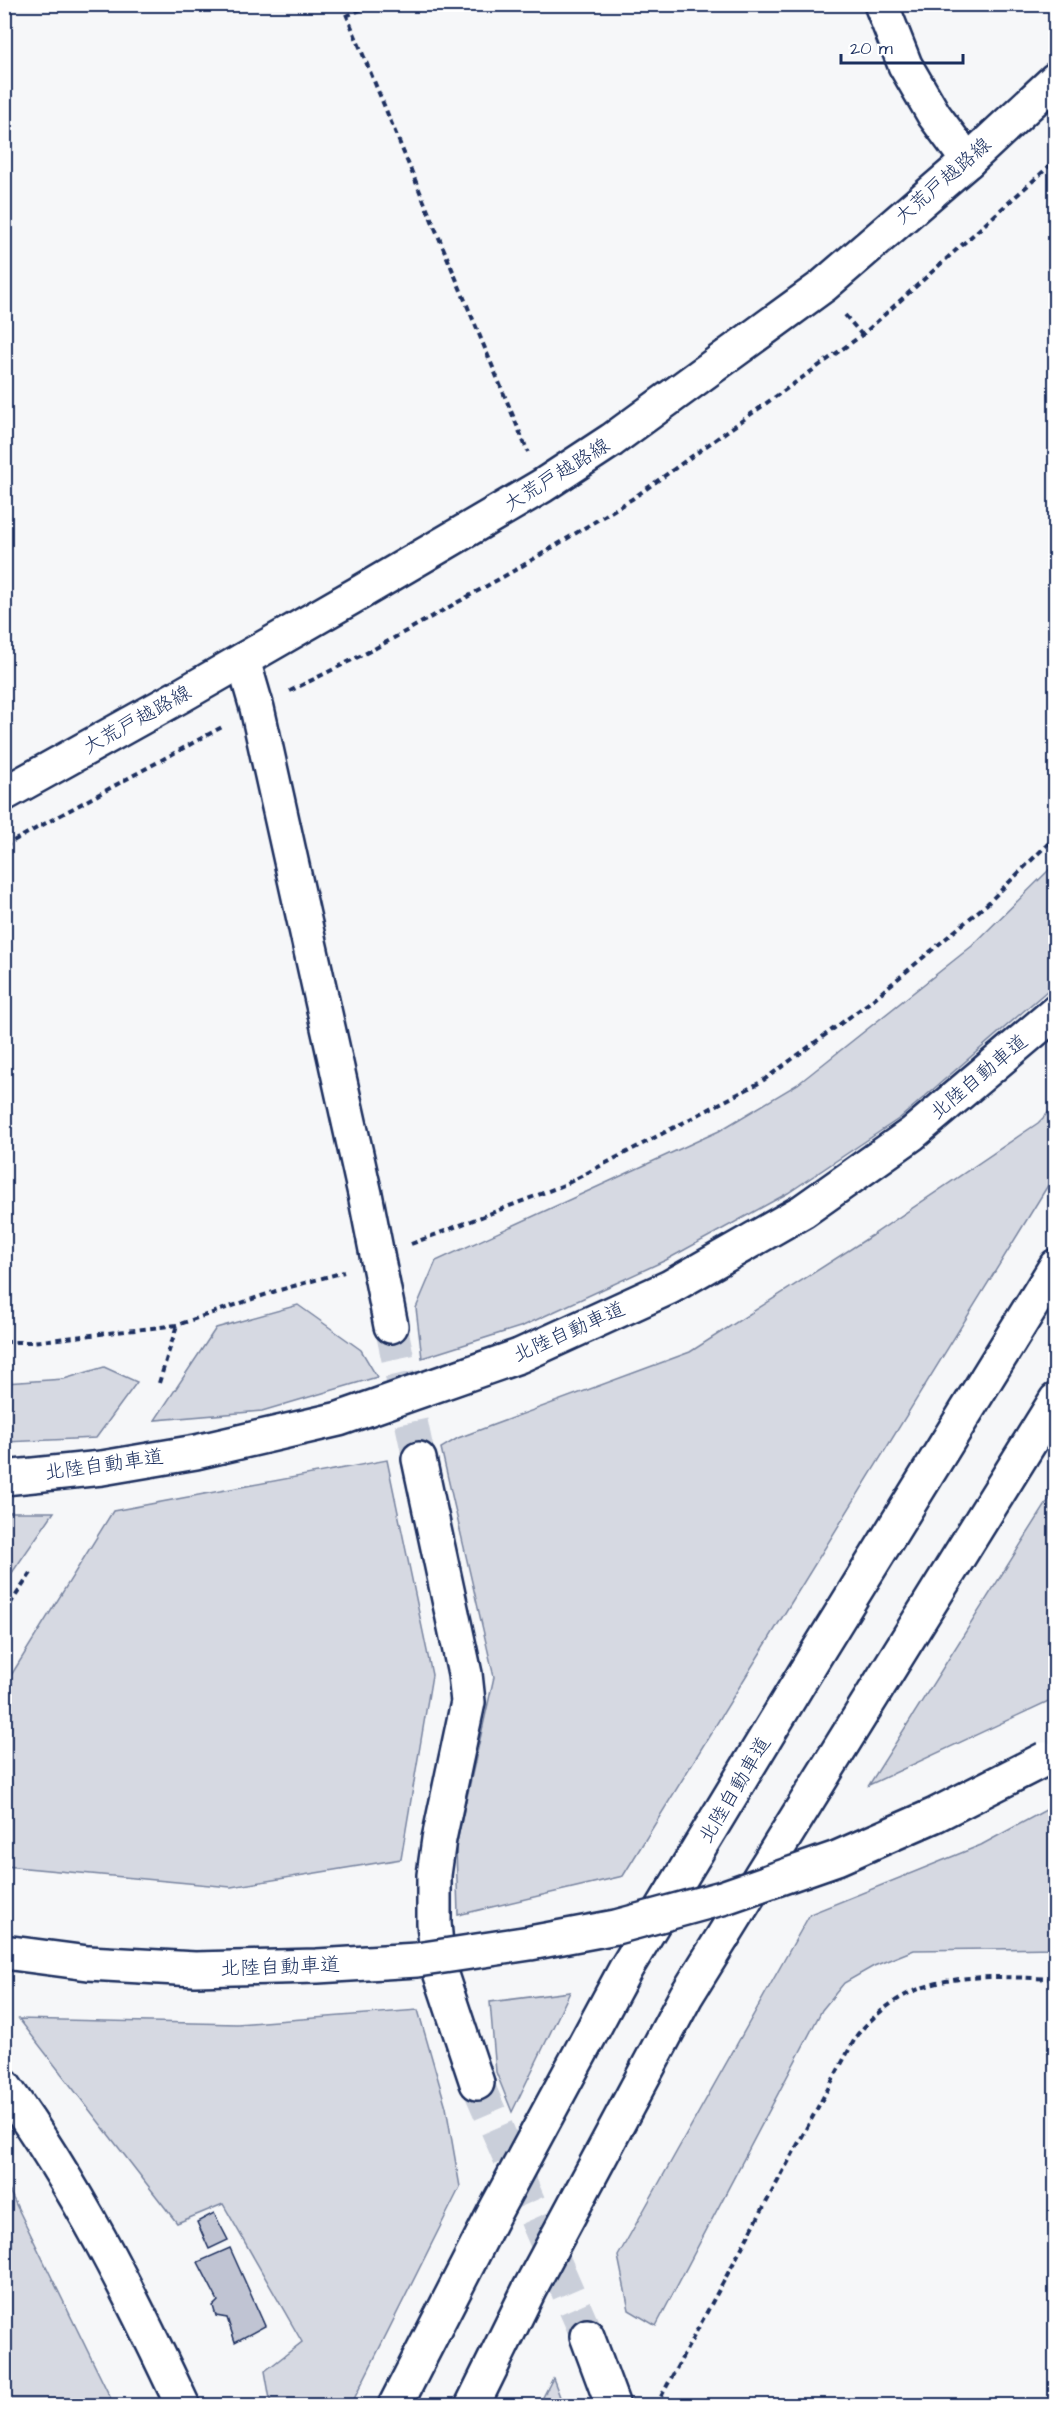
<svg xmlns="http://www.w3.org/2000/svg" width="1060" height="2410" font-family="'Architects Daughter','Klee One',sans-serif">
  <style>
    .green { fill: #d6d9e2; stroke: #7884a0; stroke-width: 1.5 }
    .building { fill: #c0c4d3; stroke: #1b2f5e; stroke-width: 1.5 }
    .lines { fill: none; stroke-linecap: round; stroke-linejoin: round }
    .street-tunnel { stroke: #cacfda; stroke-width: 33; stroke-dasharray: 33 16; stroke-linecap: butt }
    .secondary-tunnel { stroke: #cacfda; stroke-width: 33; stroke-dasharray: 33 16; stroke-linecap: butt }
    .street-casing { stroke: #1b2f5e; stroke-width: 38 }
    .secondary-casing { stroke: #1b2f5e; stroke-width: 38 }
    .highway-casing { stroke: #1b2f5e; stroke-width: 38 }
    .path { stroke: #1b2f5e; stroke-width: 4; stroke-dasharray: 6 4.5; stroke-linecap: butt }
    .street { stroke: #fff; stroke-width: 33 }
    .secondary { stroke: #fff; stroke-width: 33 }
    .highway { stroke: #fff; stroke-width: 33 }
    .highway-bridge-casing { stroke: #1b2f5e; stroke-width: 38; stroke-linecap: butt }
    .highway-bridge { stroke: #fff; stroke-width: 33 }
    .labels { text-anchor: middle; dominant-baseline: central; stroke-width: 6; stroke-linejoin: round; paint-order: stroke }
    .street-label { font-size: 20px; fill: #1b2f5e; stroke: #fff }
  </style>
  <rect width="100%" height="100%" fill="#f6f7f9"/>
  <filter id="ink" filterUnits="userSpaceOnUse"><feTurbulence type="fractalNoise" baseFrequency=".0167" numOctaves="2"/><feDisplacementMap in="SourceGraphic" scale="12" xChannelSelector="R" yChannelSelector="G"/><feConvolveMatrix kernelMatrix="1 2 1 2 8 2 1 2 1" color-interpolation-filters="sRGB"/></filter>
  <g filter="url(#ink)">
    <!-- green -->
    <g class="green">
      <path d="M1055 864V984L900 1118 788 1193 666 1260 523 1326 422 1358 416 1308 436 1261 719 1131 798 1084 972 946Z"/>
      <path d="M1055 1106V1174L623 1876 458 1915 456 1846 494 1677 441 1448 458 1438 690 1352 871 1236 1038 1123Z"/>
      <path d="M298 1305 361 1350 377 1377 262 1411 155 1420 216 1328Z"/>
      <path d="M104 1367 137 1382 96 1438 5 1442V1383L64 1379Z"/>
      <path d="M387 1460 432 1675 401 1859 231 1887 5 1866V1685L113 1511Z"/>
      <path d="M1055 1490V1698L869 1785Z"/>
      <path d="M5 1512H54L5 1583 4 1512Z"/>
      <path d="M1055 1805V1948L914 1950 874 1966 844 1983 822 2010 656 2326 629 2310 618 2256 810 1914 981 1845Z"/>
      <path d="M570 1992 512 2112 496 2072 490 2002Z"/>
      <path d="M418 2010 446 2107 460 2187 351 2405H271L265 2371 302 2342 223 2204 177 2223 19 2019 237 2024Z"/>
      <path d="M4 2182H5L114 2405H5Z"/>
      <path d="M553 2378 563 2405H539Z"/>
    </g>
    <!-- building -->
    <g class="building">
      <path d="M214 2213 228 2240 209 2249 197 2222Z"/>
      <path d="M230 2248 265 2326 235 2342 227 2318 216 2316 213 2306 218 2301 198 2262Z"/>
    </g>
    <g class="lines">
      <!-- street-tunnel -->
      <path class="street-tunnel" d="M391 1326 419 1459"/>
      <!-- secondary-tunnel -->
      <path class="secondary-tunnel" d="M477 2083 587 2336"/>
      <defs>
        <g id="street">
          <path d="M881 4 905 65 934 115 968 161"/>
          <path d="M243 660 257 708 365 1194 391 1326"/>
          <path d="M419 1459 465 1674 468 1702 439 1839 434 1875V1923L438 1966 477 2083"/>
          <path d="M587 2336 613 2406"/>
        </g>
        <path id="secondary" d="M4 794 182 695 361 592 542 486 612 440 823 286 968 161 1056 79"/>
        <g id="highway">
          <path d="M4 1478 102 1468 196 1452 339 1419 519 1356 670 1287 803 1211 912 1134 1056 1012"/>
          <path d="M4 2086C76 2185 131 2295 183 2406"/>
          <path d="M395 2406 493 2215 625 1970 815 1656 1056 1266"/>
          <path d="M472 2406 529 2290 686 1996 1056 1400"/>
        </g>
      </defs>
      <!-- street casing -->
      <use href="#street" class="street-casing"/>
      <!-- secondary casing -->
      <use href="#secondary" class="secondary-casing"/>
      <!-- highway casing -->
      <use href="#highway" class="highway-casing"/>
      <!-- path -->
      <g class="path">
        <path d="M342 4 528 452"/>
        <path d="M346 16 375 4"/>
        <path d="M845 315 862 335"/>
        <path d="M290 691 374 649 517 569 632 499 862 335 1056 160"/>
        <path d="M4 846 222 727"/>
        <path d="M411 1244 564 1185 761 1082 870 1002 987 904 1056 836"/>
        <path d="M4 1342H32L177 1325 276 1291 344 1272"/>
        <path d="M159 1383 177 1325"/>
        <path d="M4 1613 31 1573"/>
        <path d="M656 2406 857 2035C914 1968 976 1976 1056 1979"/>
      </g>
      <!-- street -->
      <use href="#street" class="street"/>
      <!-- secondary -->
      <use href="#secondary" class="secondary"/>
      <!-- highway -->
      <use href="#highway" class="highway"/>
      <defs>
        <path id="highway-bridge" d="M4 1952 88 1963 195 1969 317 1966 417 1960 530 1943 616 1927 722 1898 837 1858 935 1815 1045 1759"/>
      </defs>
      <!-- highway-bridge casing -->
      <use href="#highway-bridge" class="highway-bridge-casing"/>
      <!-- highway-bridge -->
      <use href="#highway-bridge" class="highway-bridge"/>
    </g>
  </g>
  <g class="labels">
    <!-- street labels -->
    <g class="street-label">
      <text transform="translate(943 181) rotate(-41)">大荒戸越路線</text>
      <text transform="translate(557 475) rotate(-32)">大荒戸越路線</text>
      <text transform="translate(137 720) rotate(-29)">大荒戸越路線</text>
      <text transform="translate(979 1077) rotate(-40)">北陸自動車道</text>
      <text transform="translate(569 1332) rotate(-24)">北陸自動車道</text>
      <text transform="translate(104 1465) rotate(-8)">北陸自動車道</text>
      <text transform="translate(735 1790) rotate(-59)">北陸自動車道</text>
      <text transform="translate(280 1967) rotate(-2)">北陸自動車道</text>
    </g>
  </g>
  <!-- margin -->
  <rect width="1060" height="2410" fill="none" stroke="#fff" stroke-width="24"/>
  <rect x="12" y="12" width="1036" height="2386" fill="none" stroke="#1b2f5e" stroke-width="2" filter="url(#ink)"/>
  <!-- scale -->
  <path d="M841 54v9h122v-9" fill="none" stroke="#1b2f5e" stroke-width="3"/>
  <text x="850" y="54" font-size="18" fill="#1b2f5e" stroke="#ffffff" stroke-width="4.5" paint-order="stroke">20 m</text>
</svg>
